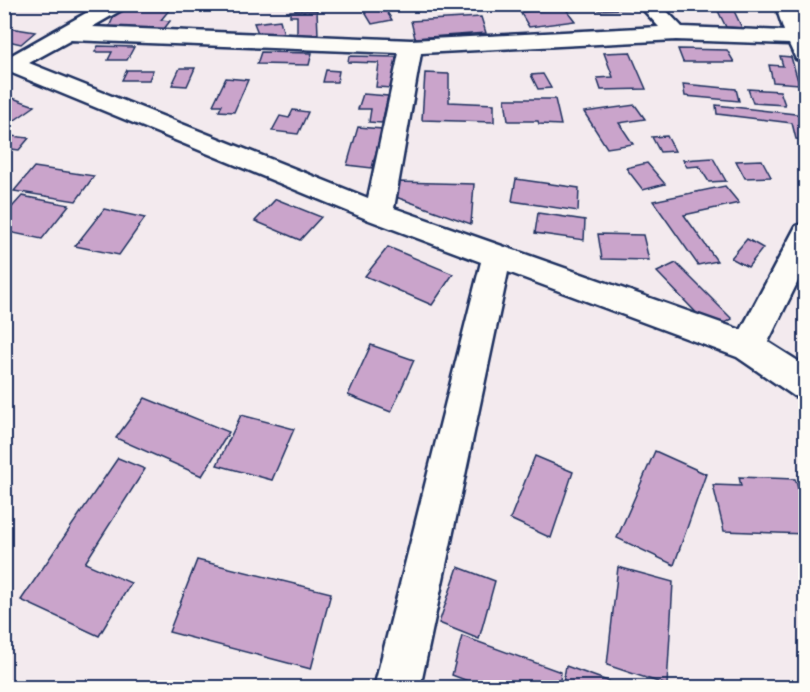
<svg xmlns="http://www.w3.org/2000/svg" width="810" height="692" font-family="'Gochi Hand',sans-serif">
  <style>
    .building { fill: #caa4cb; stroke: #1b2f5e; stroke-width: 1.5 }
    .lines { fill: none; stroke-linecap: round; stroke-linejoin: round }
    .minor-casing { stroke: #1b2f5e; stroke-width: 5 }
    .minor { fill: #fdfcf7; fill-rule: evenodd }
  </style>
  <rect width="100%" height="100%" fill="#f3eaee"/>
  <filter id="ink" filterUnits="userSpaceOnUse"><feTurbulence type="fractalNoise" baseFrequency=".0167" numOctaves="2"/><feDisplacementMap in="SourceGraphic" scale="12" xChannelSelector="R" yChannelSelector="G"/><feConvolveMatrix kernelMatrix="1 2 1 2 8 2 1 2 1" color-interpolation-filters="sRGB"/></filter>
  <g filter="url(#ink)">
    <!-- building -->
    <g class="building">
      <path d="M132 4H174L161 20 170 21 164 29 109 27 114 16Z"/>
      <path d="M360 4H382L392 20 372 24Z"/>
      <path d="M597 4H627L628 9 599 10Z"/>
      <path d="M565 8 575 21 529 27 520 12Z"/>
      <path d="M317 10 318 35 297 36V16H290V11Z"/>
      <path d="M718 11H734L742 28 726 27Z"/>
      <path d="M481 17 486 33 415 38 411 21Z"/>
      <path d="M280 20 284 34 258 33 254 23Z"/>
      <path d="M4 27 35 32 21 44 4 40Z"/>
      <path d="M98 46 134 47 127 60H108L112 52H95Z"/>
      <path d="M678 49 727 50 734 62H683Z"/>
      <path d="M261 52 312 53 309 65 257 64Z"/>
      <path d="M630 52 646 89 601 90 597 78 613 77 604 53Z"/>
      <path d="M349 56 396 57 393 88 376 87 379 63 348 62Z"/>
      <path d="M780 56 791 57 799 84 773 82 769 65 783 66Z"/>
      <path d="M180 68H195L187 86 172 85Z"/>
      <path d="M127 70H153L149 80H122Z"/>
      <path d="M326 70 339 71 337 82H323Z"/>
      <path d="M425 73 449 74V102L494 104V122L422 120Z"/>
      <path d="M543 74 551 88 538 89 531 75Z"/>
      <path d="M226 78 248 80 234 112 219 111 222 105H213Z"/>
      <path d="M683 84 736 89 739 101 685 96Z"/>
      <path d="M748 89 780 91 785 105 753 103Z"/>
      <path d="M363 94 388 96 382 123 369 122 371 109H358Z"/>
      <path d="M4 95 35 106 12 122 4 119Z"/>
      <path d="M505 99H555L561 125 539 124 538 121H508Z"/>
      <path d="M635 105 645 119 619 123 633 144 607 148 584 112Z"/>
      <path d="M716 105 804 115 806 140 796 139 792 123 717 114Z"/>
      <path d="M293 110 308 112 298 134 272 131 280 116 289 118Z"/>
      <path d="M358 127 382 129 372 168 347 165Z"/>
      <path d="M11 136 29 138 19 150 4 148V143Z"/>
      <path d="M667 136 675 151 660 152 652 137Z"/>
      <path d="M713 158 726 181 709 182 699 166 687 167 683 160Z"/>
      <path d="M762 160 771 177 745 178 736 161Z"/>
      <path d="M647 163 665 184 643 190 626 168Z"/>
      <path d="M34 167 94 176 76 201 14 191Z"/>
      <path d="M516 179 579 188 578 211 512 201Z"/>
      <path d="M397 182 474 184 471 224 393 196Z"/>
      <path d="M725 186 739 203 684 215 717 261 698 265 653 201Z"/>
      <path d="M22 196 69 205 42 239 4 231V216Z"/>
      <path d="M276 199 321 217 300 240 255 221Z"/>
      <path d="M104 209 145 218 119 255 75 246Z"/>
      <path d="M538 213 585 220 584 240 535 233Z"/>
      <path d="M598 234 643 235 649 260 602 259Z"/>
      <path d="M747 239 763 248 748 267 731 258Z"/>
      <path d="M388 247 453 274 432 305 365 276Z"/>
      <path d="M676 263 732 319 712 329 657 272Z"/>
      <path d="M371 345 414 360 391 412 348 395Z"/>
      <path d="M145 398 229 432 202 476 116 438Z"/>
      <path d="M241 415 294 429 272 480 217 465Z"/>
      <path d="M655 451 706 474 674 565 617 538Z"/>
      <path d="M535 456 573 472 551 538 510 519Z"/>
      <path d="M118 458 145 469 85 563 131 583 99 636 21 600Z"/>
      <path d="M739 477 795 479 806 512V534L724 531 713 485 741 486Z"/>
      <path d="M197 560 331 593 311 669 169 632Z"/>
      <path d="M458 567 495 581 479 639 439 623Z"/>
      <path d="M618 567 673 582 667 685 607 665Z"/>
      <path d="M462 636 561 672 559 688H486L452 675Z"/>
      <path d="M566 666 627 688H562Z"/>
    </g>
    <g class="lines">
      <defs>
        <path id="minor" d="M102 4H128L125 8 92 27 411 40 659 27 638 4H660L682 27 784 31 775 4H796L806 30 804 61 796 59 789 44 676 40 421 53 394 208 741 330 796 226 806 223V265L768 342 806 366V400L794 396 737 357 508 272 420 688H374L481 262 369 220 12 73 4 75V54L10 56ZM71 40 399 53 368 198 29 63Z"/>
      </defs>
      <!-- minor casing -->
      <use href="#minor" class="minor-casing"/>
      <!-- minor -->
      <use href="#minor" class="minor"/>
    </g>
  </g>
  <!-- margin -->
  <rect width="810" height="692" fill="none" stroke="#fdfcf7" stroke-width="24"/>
  <rect x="12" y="12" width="786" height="668" fill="none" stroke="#1b2f5e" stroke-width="2" filter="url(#ink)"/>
</svg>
